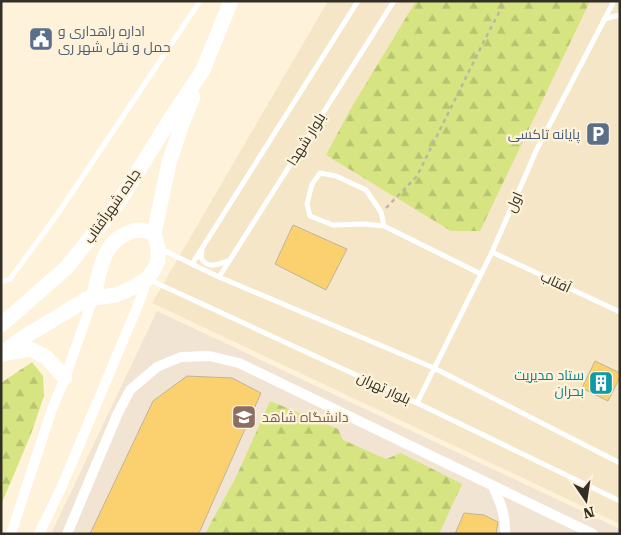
<svg xmlns="http://www.w3.org/2000/svg" width="621" height="535" font-family="'Roboto Serif',Cairo,serif">
  <style>
    .built { fill: #f4e6c6 }
    .education { fill: #f2e4d2 }
    .forest { fill: url(#forest-firs) }
    .building { fill: #fbd16f; stroke: #beb49c }
    .lines { fill: none; stroke-linecap: round; stroke-linejoin: round }
    .path { stroke: #beb5a2; stroke-width: 2.5; stroke-dasharray: 4 4; stroke-linecap: butt }
    .lane { stroke: #fff; stroke-width: 5 }
    .street { stroke: #fff; stroke-width: 10 }
    .secondary { stroke: #fff; stroke-width: 15 }
    .labels { text-anchor: middle; dominant-baseline: central; stroke-width: 4.5; stroke-linejoin: round; paint-order: stroke }
    .service-label { font-size: 14px; fill: #4e5e75; stroke: #fef3da; text-anchor: start }
    .street-label { font-size: 14px; fill: #332f26; stroke: #fef3da }
    .culture-label { font-size: 14px; fill: #0d838f; stroke: #fef3da; text-anchor: end }
    .education-label { font-size: 14px; fill: #785e54; stroke: #fef3da; text-anchor: start }
  </style>
  <defs>
    <pattern id="forest-firs" width="22" height="20" patternUnits="userSpaceOnUse" patternTransform="scale(1.25)"><rect width="22" height="20" fill="#d6e582"/><path d="M5 1l3.5 6h-7zM16 11l3.5 6h-7z" fill="#b8c570"/></pattern>
  </defs>
  <rect width="100%" height="100%" fill="#fef3da"/>
  <!-- built -->
  <path class="built" d="M328 1H620V524L152 303Z"/>
  <!-- education -->
  <path class="education" d="M157 311 620 529V534H51Z"/>
  <!-- forest -->
  <g class="forest">
    <path d="M416 1H590L480 231H451L326 155 350 110Z"/>
    <path d="M32 362 43 376 44 396 31 434 1 505V383Z"/>
    <path d="M270 401 338 429 343 440 386 459 401 453 462 484 439 534H205L237 475Z"/>
  </g>
  <!-- building -->
  <g class="building">
    <path d="M293 225 347 249 326 290 275 264Z"/>
    <path d="M595 361 620 373V377L608 401 582 388Z"/>
    <path d="M187 376 232 378 261 393 200 531 197 534H90L153 401Z"/>
    <path d="M464 513 484 515 498 522 496 534H455Z"/>
  </g>
  <g class="lines">
    <!-- path -->
    <path class="path" d="M386 208 417 176 484 41 505 1"/>
    <!-- lane -->
    <g class="lane">
      <path d="M604 19 620 15"/>
      <path d="M384 226 381 212 366 190 336 176 320 173 312 184 307 204 310 216 333 225 364 224 384 226 481 274"/>
      <path d="M161 249 219 277 434 368 620 463"/>
      <path d="M202 250 201 258C208 270 219 264 230 260"/>
      <path d="M492 252 620 312"/>
      <path d="M192 264 358 1"/>
      <path d="M219 277 394 1"/>
      <path d="M150 280 417 403 620 501"/>
      <path d="M1 282 10 279 59 212 200 1"/>
      <path d="M417 403 492 252 537 149 614 1"/>
    </g>
    <!-- street -->
    <g class="street">
      <path d="M493 486C500 502 506 515 505 534"/>
      <path d="M11 534 52 409 65 378 93 298"/>
      <path d="M39 534 62 486 141 298 147 279"/>
      <path d="M67 534 117 415 130 390 157 367 181 357 209 356 239 363 593 534"/>
    </g>
    <!-- secondary -->
    <g class="secondary">
      <path d="M154 234 169 163 182 124 193 97"/>
      <path d="M1 325 66 268 117 205 169 121 203 70 231 1"/>
      <path d="M1 354 21 339 87 299 116 295 132 288 147 279 153 271 158 261V248L154 234C144 229 138 229 128 233 101 243 100 274 93 298"/>
      <path d="M3 354 30 349 46 357 65 378"/>
    </g>
  </g>
  <!-- icons -->
  <defs>
    <symbol id="civic-square" viewBox="-11 -11 22 22"><rect x="-9" y="-9" width="18" height="18" rx="4" fill="#5c6f8a" stroke="#fef3da"/><path d="M-.6-6.5H3V-4.5H.6V-3L4-1V1h2V6H-6V1h2V-1L-.6-3ZM-1.2 2.5V6h2.4V2.5Z" fill="#fff"/></symbol>
    <symbol id="parking-square" viewBox="-11 -11 22 22"><rect x="-9" y="-9" width="18" height="18" rx="4" fill="#5c6f8a" stroke="#fef3da"/><path d="M-3.5-5.5H1a3.5 3.5 0 0 1 0 7H-1V5.5H-3.5ZM-1-3.4V-.6H.8a1.4 1.4 0 0 0 0-2.8Z" fill="#fff"/></symbol>
    <symbol id="building-square" viewBox="-11 -11 22 22"><rect x="-9" y="-9" width="18" height="18" rx="4" fill="#0f9aa8" stroke="#fef3da"/><path d="M-4-6H4V6H1V3H-1V6H-4ZM-2.5-4.3h1.7v1.8h-1.7ZM.8-4.3h1.7v1.8H.8ZM-2.5-1h1.7V.8h-1.7ZM.8-1h1.7V.8H.8Z" fill="#fff"/></symbol>
    <symbol id="university-square" viewBox="-11 -11 22 22"><rect x="-9" y="-9" width="18" height="18" rx="4" fill="#8d6e63" stroke="#fef3da"/><path d="M0-5L7-2L0 1L-7-2ZM-4 1L0 2.5L4 1V4Q0 6-4 4Z" fill="#fff"/></symbol>
  </defs>
  <g fill-rule="evenodd">
    <use href="#civic-square" x="27" y="25" width="28" height="28"/>
    <use href="#parking-square" x="584" y="120" width="28" height="28"/>
    <use href="#building-square" x="587" y="369" width="28" height="28"/>
    <use href="#university-square" x="230" y="403" width="28" height="28"/>
  </g>
  <g class="labels">
    <!-- service labels -->
    <g class="service-label">
      <text x="58" y="31">اداره راهداری و<tspan x="58" dy="16">حمل و نقل شهر ری</tspan></text>
      <text x="580" y="134" text-anchor="end">پایانه تاکسی</text>
    </g>
    <!-- street labels -->
    <g class="street-label">
      <text transform="translate(306 139) rotate(-58)">بلوار شهدا</text>
      <text transform="translate(514 202) rotate(-66)">اول</text>
      <text transform="translate(112 206) rotate(-55)">جاده شهرآفتاب</text>
      <text transform="translate(556 282) rotate(25)">آفتاب</text>
      <text transform="translate(384 388) rotate(25)">بلوار تهران</text>
    </g>
    <!-- culture labels -->
    <g class="culture-label">
      <text x="584" y="375">ستاد مدیریت<tspan x="584" dy="16">بحران</tspan></text>
    </g>
    <!-- education labels -->
    <g class="education-label">
      <text x="262" y="417">دانشگاه شاهد</text>
    </g>
  </g>
  <!-- border -->
  <rect width="621" height="535" fill="none" stroke="#332f26" stroke-width="5"/>
  <!-- north arrow -->
  <g transform="translate(586 500) rotate(167)" stroke="#fef3da" stroke-width="4" paint-order="stroke">
  <path d="M0-4L9 19L0 12L-9 19Z" fill="#332f26"/>
  <text y="-8" font-size="14" font-weight="bold" text-anchor="middle" fill="#332f26">N</text>
  </g>
</svg>
